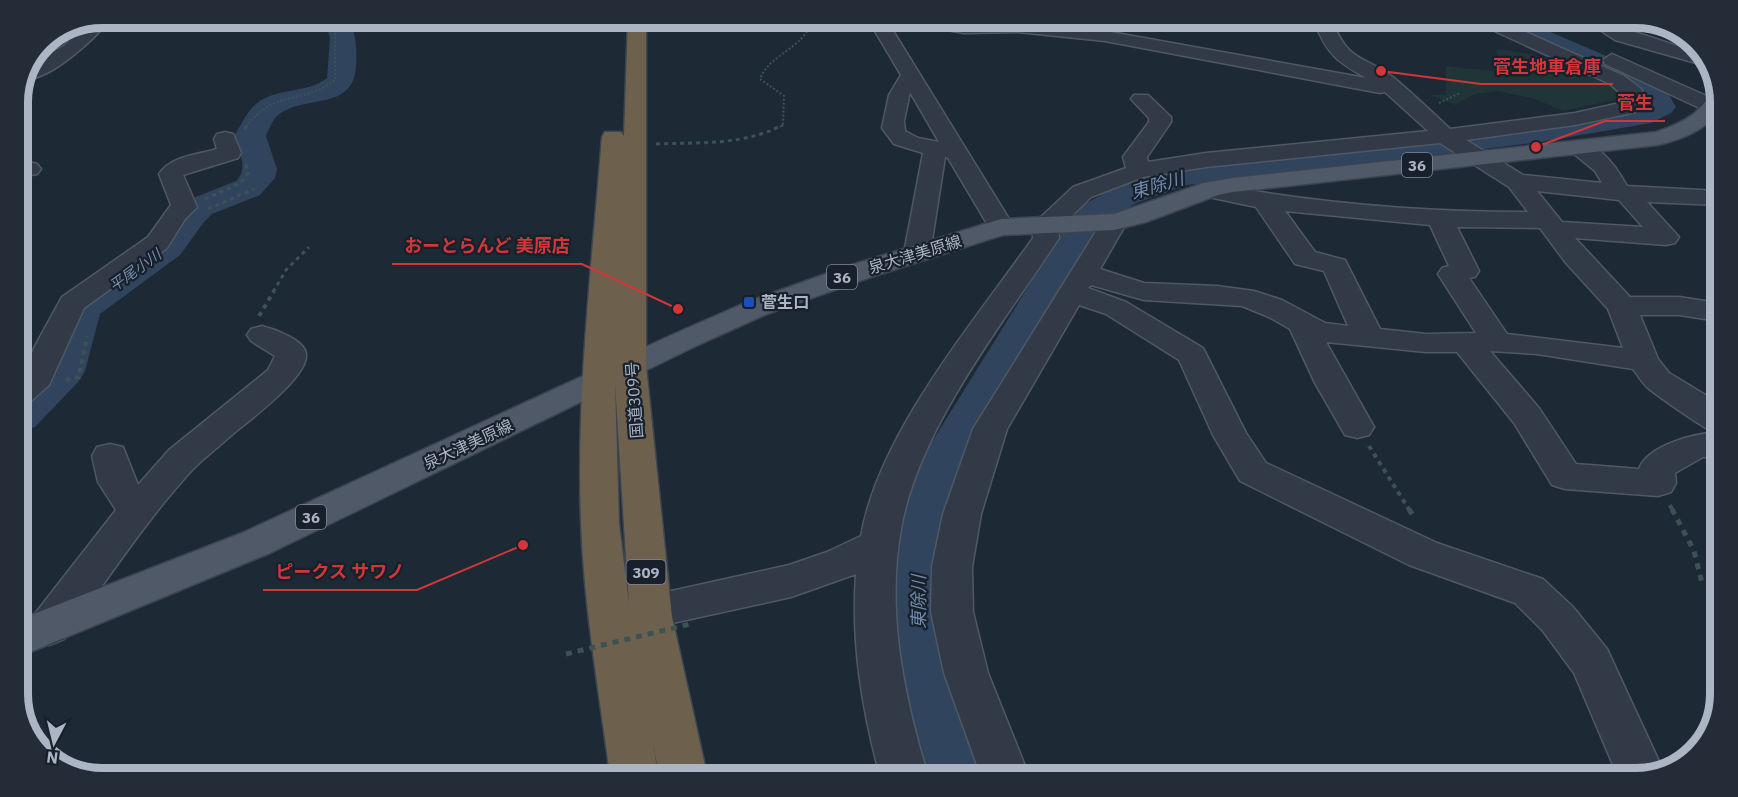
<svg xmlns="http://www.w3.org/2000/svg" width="1738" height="797" font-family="'IBM Plex Sans','Noto Sans JP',sans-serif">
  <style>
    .green { fill: #203537 }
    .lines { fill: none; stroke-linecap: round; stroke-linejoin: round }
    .river { fill: #30445e; fill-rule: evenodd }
    .minor-casing { stroke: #4f5865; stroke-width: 3 }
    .major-casing { stroke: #3b4450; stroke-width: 3 }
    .highway-casing { stroke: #3c4551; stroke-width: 3 }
    .path-far3 { stroke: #3d5255; stroke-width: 2; stroke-dasharray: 2 2; stroke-linecap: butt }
    .path-far2 { stroke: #3d5255; stroke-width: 3; stroke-dasharray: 4 4; stroke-linecap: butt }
    .path-far1 { stroke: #3d5255; stroke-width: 4; stroke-dasharray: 4.5 4.5; stroke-linecap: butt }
    .path { stroke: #3d5255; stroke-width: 5; stroke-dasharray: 6 6; stroke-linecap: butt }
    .minor { fill: #323a47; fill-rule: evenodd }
    .major { fill: #4f5967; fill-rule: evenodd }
    .highway { fill: #6d614e; fill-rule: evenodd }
    .path-bridge { stroke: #3d5255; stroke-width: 5; stroke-dasharray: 6 6; stroke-linecap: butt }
    .transit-dot { fill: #1a4fb4; stroke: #17202b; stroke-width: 2 }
    .labels { text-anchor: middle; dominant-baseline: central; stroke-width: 4.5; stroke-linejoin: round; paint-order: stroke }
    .shield { fill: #17202b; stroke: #7f8896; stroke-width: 1.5 }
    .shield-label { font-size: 15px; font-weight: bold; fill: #abb5c4 }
    .far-water-label { font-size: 15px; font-style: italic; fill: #728cae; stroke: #17202b }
    .street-label { font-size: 16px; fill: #abb5c4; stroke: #17202b }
    .poi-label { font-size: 16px; font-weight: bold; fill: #abb5c4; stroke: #17202b; text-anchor: start }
    .water-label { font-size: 18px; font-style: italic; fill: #728cae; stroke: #17202b }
    .rim { fill: none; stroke: #abb5c4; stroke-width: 8 }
    .leader { fill: none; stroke: #d23638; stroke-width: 2 }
    .callout-dot { fill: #d23638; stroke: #17202b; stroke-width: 2 }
    .callout-label { font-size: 18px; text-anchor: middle; font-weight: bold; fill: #d23638; stroke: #17202b; stroke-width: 4.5; stroke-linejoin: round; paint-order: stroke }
  </style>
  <rect width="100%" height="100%" fill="#1e2936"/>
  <!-- green -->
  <path class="green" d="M1496 49C1526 53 1610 64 1620 99L1563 111 1535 99 1498 91 1475 94 1455 105 1431 95H1446V66L1501 72Z"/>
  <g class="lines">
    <!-- river -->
    <g class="river">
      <path d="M232 19H280L277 24C263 27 249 27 235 24Z"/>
      <path d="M324 19H348L351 23C356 37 357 51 356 65 354 113 304 93 277 116 272 121 269 129 266 136L277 169 275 178 260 195 212 214 204 222 180 255 100 314 85 371 79 381 35 427 18 432V389L42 366 60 309 66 300 154 239 178 206 188 200 236 181C249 169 239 151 234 136 241 126 246 112 256 104 276 87 307 94 327 78L330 38Z"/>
      <path d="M1499 24H1532L1641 71 1663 85 1676 107 1671 113 1651 123 1540 142 1187 185 1136 203 1104 222 967 466 954 516 946 568 948 636 962 703 999 776H930L899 707 888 636 890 568 900 516 917 466 1077 208 1124 183 1186 165 1540 124 1633 109 1645 104C1634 81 1530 42 1502 29Z"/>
    </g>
    <defs>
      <g id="minor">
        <path d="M103 18 110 19C96 38 50 80 26 79L34 63 65 45 85 25Z"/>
        <path d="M869 21H887L1014 227 1010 232 1001 235 992 232 948 158 945 157 930 253 927 259 917 261 907 259 904 253 923 153 894 144 882 128 889 95 901 75ZM910 92 939 142 918 138 905 131 904 121Z"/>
        <path d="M916 21 1019 22 1105 31 1366 78C1338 62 1327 55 1315 23H1333C1349 63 1364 55 1394 78 1413 94 1432 112 1450 129L1575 113 1620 103 1626 98 1610 84 1488 28 1485 24H1508L1624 76 1641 89 1647 100 1634 112 1627 114 1575 125 1466 140 1523 175 1602 183 1595 171 1567 148 1570 143C1596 137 1616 166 1627 186L1719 191V205L1647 202 1679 237 1675 243 1666 245 1575 238 1630 297H1679L1718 303V321L1679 315H1640L1658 359 1669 373 1717 402 1716 433C1707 431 1658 396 1648 388 1642 383 1638 375 1633 369L1537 354 1490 351 1539 408 1576 464 1639 469C1647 446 1694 433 1716 433V457H1703L1675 473 1676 483 1671 492 1658 496 1565 489 1552 485 1514 423 1457 352H1426L1326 342 1374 427 1369 435 1357 438 1345 435 1315 383 1290 329 1269 317 1242 306 1144 300 1091 285 1088 288 1126 302 1203 348 1246 433 1266 463 1437 543 1543 579 1573 607 1607 649 1663 770 1636 779H1619L1574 673 1543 631 1515 603 1409 565 1240 481 1213 435 1179 360 1106 314 1079 305 1007 429 981 514 972 567 973 612 988 673 1029 776H981L944 673 931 612 932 567 943 514 973 429 1105 217 1114 214 1123 217 1127 222 1100 269 1144 283 1217 286 1254 291 1282 300 1325 323 1348 326 1324 271 1295 264 1256 207 1199 195 1196 190 1199 185 1208 183C1314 203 1420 212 1528 212L1509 187 1440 143 1206 167 1143 177 1091 197 1058 229 1059 238C1004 322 918 429 901 529 886 612 904 696 928 776H880C862 709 851 643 856 574L791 597 650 628 635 623 629 611 635 599 789 565 827 552 861 536C879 433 974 322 1033 238L1032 224 1036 219 1041 217 1073 187 1126 168 1123 157 1149 122V118L1131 99 1134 95H1148L1171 117V122L1147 157 1148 162 1206 153 1428 131 1385 92 1380 93 1105 41 1018 32 964 33 924 26ZM1537 191 1619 200 1643 227 1562 222ZM1285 211 1430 225 1449 266 1442 268 1438 274 1476 333 1426 334 1380 329 1345 260 1315 252ZM1457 227 1540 228 1566 263 1608 309 1623 348 1507 334 1469 278 1475 277 1479 271Z"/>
        <path d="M1591 24C1622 24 1673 46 1706 55L1710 67 1615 40Z"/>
        <path d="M1612 54 1720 102V112L1706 111 1605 64 1603 60Z"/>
        <path d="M225 132 233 134 241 153 238 158 183 175 197 207 185 219 167 248 84 308 49 385 30 402 18 405V378L24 373 35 346 62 297 148 237 171 205 159 174C171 156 197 155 217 149L214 139 217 134Z"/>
        <path d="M29 162 37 164 41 169 37 174 18 177V163Z"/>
        <path d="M262 326C274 329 305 340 306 354 309 376 251 419 234 433 221 445 206 456 193 469 145 521 106 582 64 639L49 645 34 639 28 627 34 615 116 510 98 482 92 456 97 447 110 444 123 447 138 485 169 450 268 370 275 356 251 341 247 335 251 329Z"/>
      </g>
      <path id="major" d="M1718 92 1720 112C1703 131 1682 139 1658 145L1233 192 1218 195 1146 222 1114 230 1003 235 868 278 767 314 696 346 270 553 18 657V620L242 533 674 334 747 302 848 266 1001 219 1114 214 1204 183 1233 178 1656 132C1668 128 1681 123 1692 115 1701 109 1708 95 1718 92Z"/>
      <path id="highway" d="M628 20H646V366L672 617 707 775H659L653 743 658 775H610C599 691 584 607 581 522 576 394 592 265 602 137L605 132H621L624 136ZM615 383 629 604 619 523Z"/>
    </defs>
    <!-- minor casing -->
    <use href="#minor" class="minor-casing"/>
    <!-- major casing -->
    <use href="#major" class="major-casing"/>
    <!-- highway casing -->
    <use href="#highway" class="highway-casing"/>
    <!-- path-far3 -->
    <g class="path-far3">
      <path d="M234 19 254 22 308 19"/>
      <path d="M1439 103 1460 93"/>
      <path d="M246 127C275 88 303 105 335 80V25L320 19"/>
      <path d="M780 127 783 125 784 96 760 79C768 57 795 51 808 30L804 21"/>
    </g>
    <!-- path-far2 -->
    <g class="path-far2">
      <path d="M244 129 247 125"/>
      <path d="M656 144C701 142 741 146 783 125"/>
      <path d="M205 199 240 183 248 173 246 164"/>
      <path d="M208 209 254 189"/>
      <path d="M273 292 286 270 309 247"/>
    </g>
    <!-- path-far1 -->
    <g class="path-far1">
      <path d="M259 316 274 291"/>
      <path d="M66 380 79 377 87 336"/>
      <path d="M1369 446 1410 511"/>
      <path d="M1670 505 1673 511"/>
    </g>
    <!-- path -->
    <g class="path">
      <path d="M1409 509 1415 519"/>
      <path d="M1672 509 1694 551 1702 583"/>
    </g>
    <!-- minor -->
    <use href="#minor" class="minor"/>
    <!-- major -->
    <use href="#major" class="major"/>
    <!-- highway -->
    <use href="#highway" class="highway"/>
    <!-- path-bridge -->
    <path class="path-bridge" d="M566 654 694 623"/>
  </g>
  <!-- markers -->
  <rect class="transit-dot" x="743" y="296" width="12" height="12" rx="3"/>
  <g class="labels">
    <!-- shield labels -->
    <g class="shield">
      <rect x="1402" y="153" width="30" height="24" rx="4.5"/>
      <rect x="827" y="265" width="30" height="24" rx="4.5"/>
      <rect x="296" y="505" width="30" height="24" rx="4.5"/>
      <rect x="626.5" y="560" width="39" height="24" rx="4.5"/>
    </g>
    <g class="shield-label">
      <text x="1417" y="165">36</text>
      <text x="842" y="277">36</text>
      <text x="311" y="517">36</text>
      <text x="646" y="572">309</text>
    </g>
    <!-- far-water labels -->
    <g class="far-water-label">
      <text transform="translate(135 270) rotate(-36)">平尾小川</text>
    </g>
    <!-- street labels -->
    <g class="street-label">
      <text transform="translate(915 254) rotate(-17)">泉大津美原線</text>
      <text transform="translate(634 400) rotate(-94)">国道309号</text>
      <text transform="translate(468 444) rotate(-25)">泉大津美原線</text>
    </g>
    <!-- poi labels -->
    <g class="poi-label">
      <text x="761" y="302">菅生口</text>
    </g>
    <!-- water labels -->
    <g class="water-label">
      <text transform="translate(1157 185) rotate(-16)">東除川</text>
      <text transform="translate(918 602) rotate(-90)">東除川</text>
    </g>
  </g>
  <!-- crop -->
  <path d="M0 0H1738V797H0ZM102 28H1636A74 74 0 0 1 1710 102V694A74 74 0 0 1 1636 768H102A74 74 0 0 1 28 694V102A74 74 0 0 1 102 28Z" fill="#232c37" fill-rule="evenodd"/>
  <path class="rim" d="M102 28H1636A74 74 0 0 1 1710 102V694A74 74 0 0 1 1636 768H102A74 74 0 0 1 28 694V102A74 74 0 0 1 102 28Z"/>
  <!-- callouts -->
  <path class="leader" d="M1381 71L1481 84H1613M1536 147L1605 121H1665M678 309L582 264H392M523 545L417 590H263"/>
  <g class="callout-dot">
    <circle cx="1381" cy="71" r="6"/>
    <circle cx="1536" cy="147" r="6"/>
    <circle cx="678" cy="309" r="6"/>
    <circle cx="523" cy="545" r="6"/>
  </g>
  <g class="callout-label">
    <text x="1547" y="73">菅生地車倉庫</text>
    <text x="1635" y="109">菅生</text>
    <text x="487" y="252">おーとらんど 美原店</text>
    <text x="340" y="578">ピークス サワノ</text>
  </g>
  <!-- north arrow -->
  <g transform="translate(54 743) rotate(187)" stroke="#17202b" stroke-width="4.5" paint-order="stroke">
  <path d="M0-4.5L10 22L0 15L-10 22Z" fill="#abb5c4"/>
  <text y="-9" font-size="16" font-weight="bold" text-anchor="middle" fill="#abb5c4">N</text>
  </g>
</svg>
